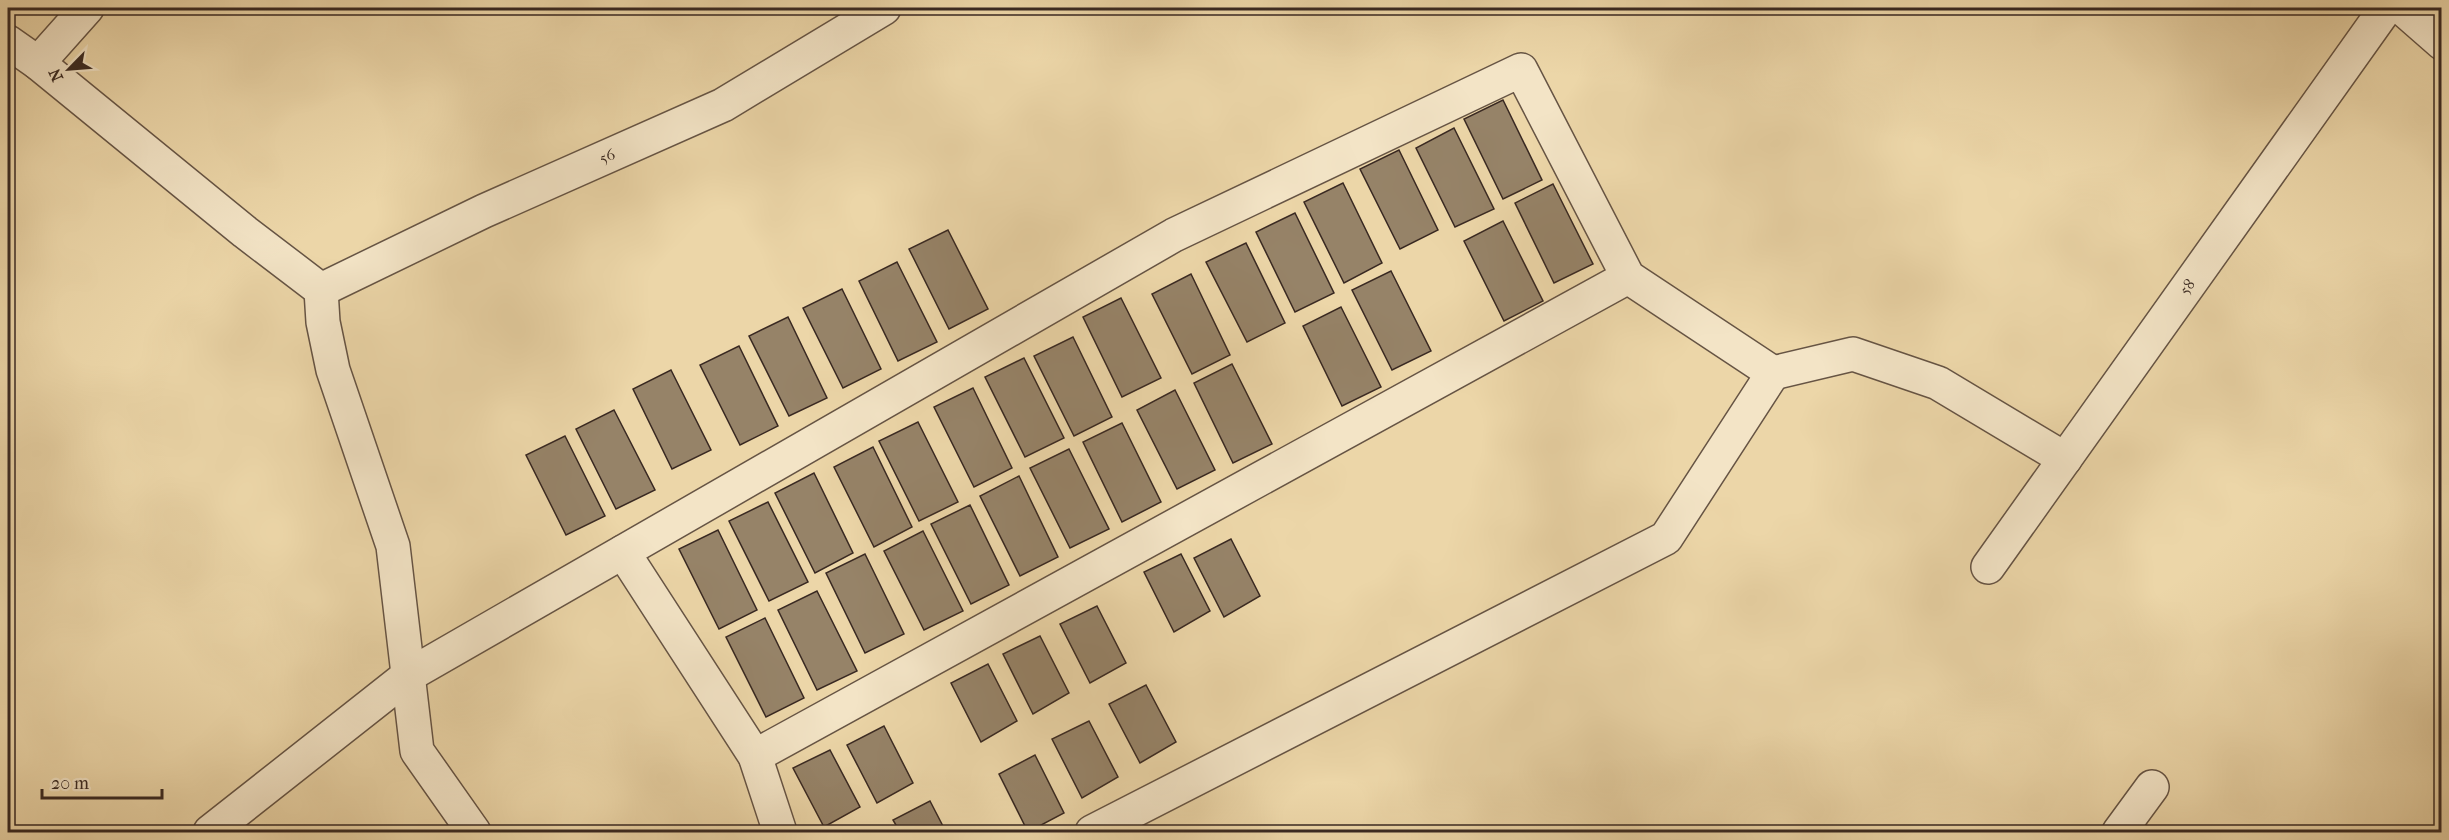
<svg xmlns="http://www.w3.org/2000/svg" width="2449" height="840" font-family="'IM FELL French Canon',serif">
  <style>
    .building { fill: #968368; stroke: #392922; stroke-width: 1.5 }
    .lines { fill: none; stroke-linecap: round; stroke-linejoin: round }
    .minor-casing { stroke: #665444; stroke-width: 36 }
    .minor { stroke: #f3e4c6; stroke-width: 33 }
    .labels { text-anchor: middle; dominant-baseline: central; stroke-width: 5; stroke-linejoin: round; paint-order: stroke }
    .street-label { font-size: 16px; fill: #392922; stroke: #f3e4c6 }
  </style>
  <rect width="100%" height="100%" fill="#ecd6a8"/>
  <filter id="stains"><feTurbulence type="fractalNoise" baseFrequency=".00333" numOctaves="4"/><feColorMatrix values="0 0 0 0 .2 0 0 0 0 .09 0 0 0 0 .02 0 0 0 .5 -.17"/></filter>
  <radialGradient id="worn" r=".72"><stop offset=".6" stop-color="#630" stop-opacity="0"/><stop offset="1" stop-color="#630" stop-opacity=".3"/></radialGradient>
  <!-- building -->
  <g class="building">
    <path d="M1503 100 1542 180 1503 199 1464 119Z"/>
    <path d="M1454 128 1494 209 1455 227 1416 148Z"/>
    <path d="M1399 150 1438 230 1400 249 1360 169Z"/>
    <path d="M1343 183 1382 263 1344 283 1304 202Z"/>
    <path d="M1553 184 1593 264 1554 283 1515 203Z"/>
    <path d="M1295 213 1334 293 1295 312 1256 232Z"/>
    <path d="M1503 221 1543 301 1504 321 1464 241Z"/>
    <path d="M948 230 988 309 949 329 909 249Z"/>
    <path d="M1246 243 1285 323 1247 342 1206 262Z"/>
    <path d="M897 262 937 342 898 361 859 281Z"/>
    <path d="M1391 271 1431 351 1392 370 1352 290Z"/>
    <path d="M1191 274 1230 355 1192 374 1152 294Z"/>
    <path d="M842 289 881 369 843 388 803 308Z"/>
    <path d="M1121 298 1161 378 1122 397 1083 317Z"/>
    <path d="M1341 307 1381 387 1342 406 1303 326Z"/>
    <path d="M788 317 827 398 789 416 749 336Z"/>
    <path d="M1073 337 1112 417 1074 436 1034 356Z"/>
    <path d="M739 346 778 426 740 445 700 365Z"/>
    <path d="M1024 358 1064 438 1025 457 985 377Z"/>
    <path d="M1232 364 1272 444 1233 463 1194 383Z"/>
    <path d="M671 370 711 450 672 469 633 389Z"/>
    <path d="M973 388 1012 468 974 487 934 407Z"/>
    <path d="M1175 390 1215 470 1177 489 1137 410Z"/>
    <path d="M614 410 655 490 616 509 576 429Z"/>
    <path d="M918 422 958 502 919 521 879 441Z"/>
    <path d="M1122 423 1161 502 1122 522 1083 442Z"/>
    <path d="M565 436 605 516 566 535 526 455Z"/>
    <path d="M873 447 912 527 874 547 834 467Z"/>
    <path d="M1069 449 1109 529 1070 548 1030 468Z"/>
    <path d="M814 473 853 553 815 573 775 493Z"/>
    <path d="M1019 476 1058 557 1020 576 980 496Z"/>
    <path d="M768 502 808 582 769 601 729 521Z"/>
    <path d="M970 505 1009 585 971 604 931 524Z"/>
    <path d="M718 530 757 610 719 629 679 549Z"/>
    <path d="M923 531 963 611 924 630 884 551Z"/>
    <path d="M1231 539 1260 596 1224 617 1194 558Z"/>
    <path d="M865 554 904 634 865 653 826 573Z"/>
    <path d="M1181 554 1210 611 1174 632 1144 572Z"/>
    <path d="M817 591 857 671 817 690 778 610Z"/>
    <path d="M1097 606 1126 663 1090 683 1060 624Z"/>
    <path d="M765 618 804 698 766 717 726 637Z"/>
    <path d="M1040 636 1069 693 1033 714 1003 654Z"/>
    <path d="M988 664 1017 721 981 742 951 683Z"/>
    <path d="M1146 685 1176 742 1140 763 1109 704Z"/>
    <path d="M1089 721 1118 777 1082 798 1052 739Z"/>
    <path d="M884 726 913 783 877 803 847 745Z"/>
    <path d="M830 750 860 807 824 827 793 768Z"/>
    <path d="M1035 755 1064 813 1028 832 999 774Z"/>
    <path d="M930 801 946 832H900L893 820Z"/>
  </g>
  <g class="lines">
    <defs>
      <g id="minor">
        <path d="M2402 8 2442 43"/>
        <path d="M8 42 38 63 245 232 321 290"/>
        <path d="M38 63 87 8"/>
        <path d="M321 290 484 211 723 105 884 8"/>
        <path d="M321 290 323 322 333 370 393 546 417 751 474 832"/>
        <path d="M1773 373 1853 354 1938 383 2065 459"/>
        <path d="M623 552 755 756 780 832"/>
        <path d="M1988 567 2386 8"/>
        <path d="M755 756 1628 277"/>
        <path d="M210 832 409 675 1174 235 1521 70 1628 277 1773 373 1666 538 1092 832"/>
        <path d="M2119 832 2152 787"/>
      </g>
    </defs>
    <!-- minor casing -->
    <use href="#minor" class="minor-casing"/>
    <!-- minor -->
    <use href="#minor" class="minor"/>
  </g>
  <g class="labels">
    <!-- street labels -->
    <g class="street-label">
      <text transform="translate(607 156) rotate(-24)">56</text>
      <text transform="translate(2187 287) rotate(-55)">58</text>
    </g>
  </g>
  <!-- margin -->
  <rect width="2449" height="840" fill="none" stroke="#ecd6a8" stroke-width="30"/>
  <rect x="9" y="9" width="2431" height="822" fill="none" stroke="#392922" stroke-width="3"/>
  <rect x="15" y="15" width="2419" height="810" fill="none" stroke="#392922" stroke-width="1.5"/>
  <!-- north arrow -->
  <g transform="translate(69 69) rotate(245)" stroke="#f3e4c6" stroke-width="4.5" paint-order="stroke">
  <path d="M0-4.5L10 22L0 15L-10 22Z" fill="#392922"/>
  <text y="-9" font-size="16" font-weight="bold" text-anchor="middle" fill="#392922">N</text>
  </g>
  <!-- scale -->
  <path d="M42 789v9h120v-9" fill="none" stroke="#392922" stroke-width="3"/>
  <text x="51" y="789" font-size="18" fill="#392922" stroke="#f3e4c6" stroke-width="4.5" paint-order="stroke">20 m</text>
  <rect width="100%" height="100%" filter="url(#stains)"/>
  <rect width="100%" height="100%" fill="url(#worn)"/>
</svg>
